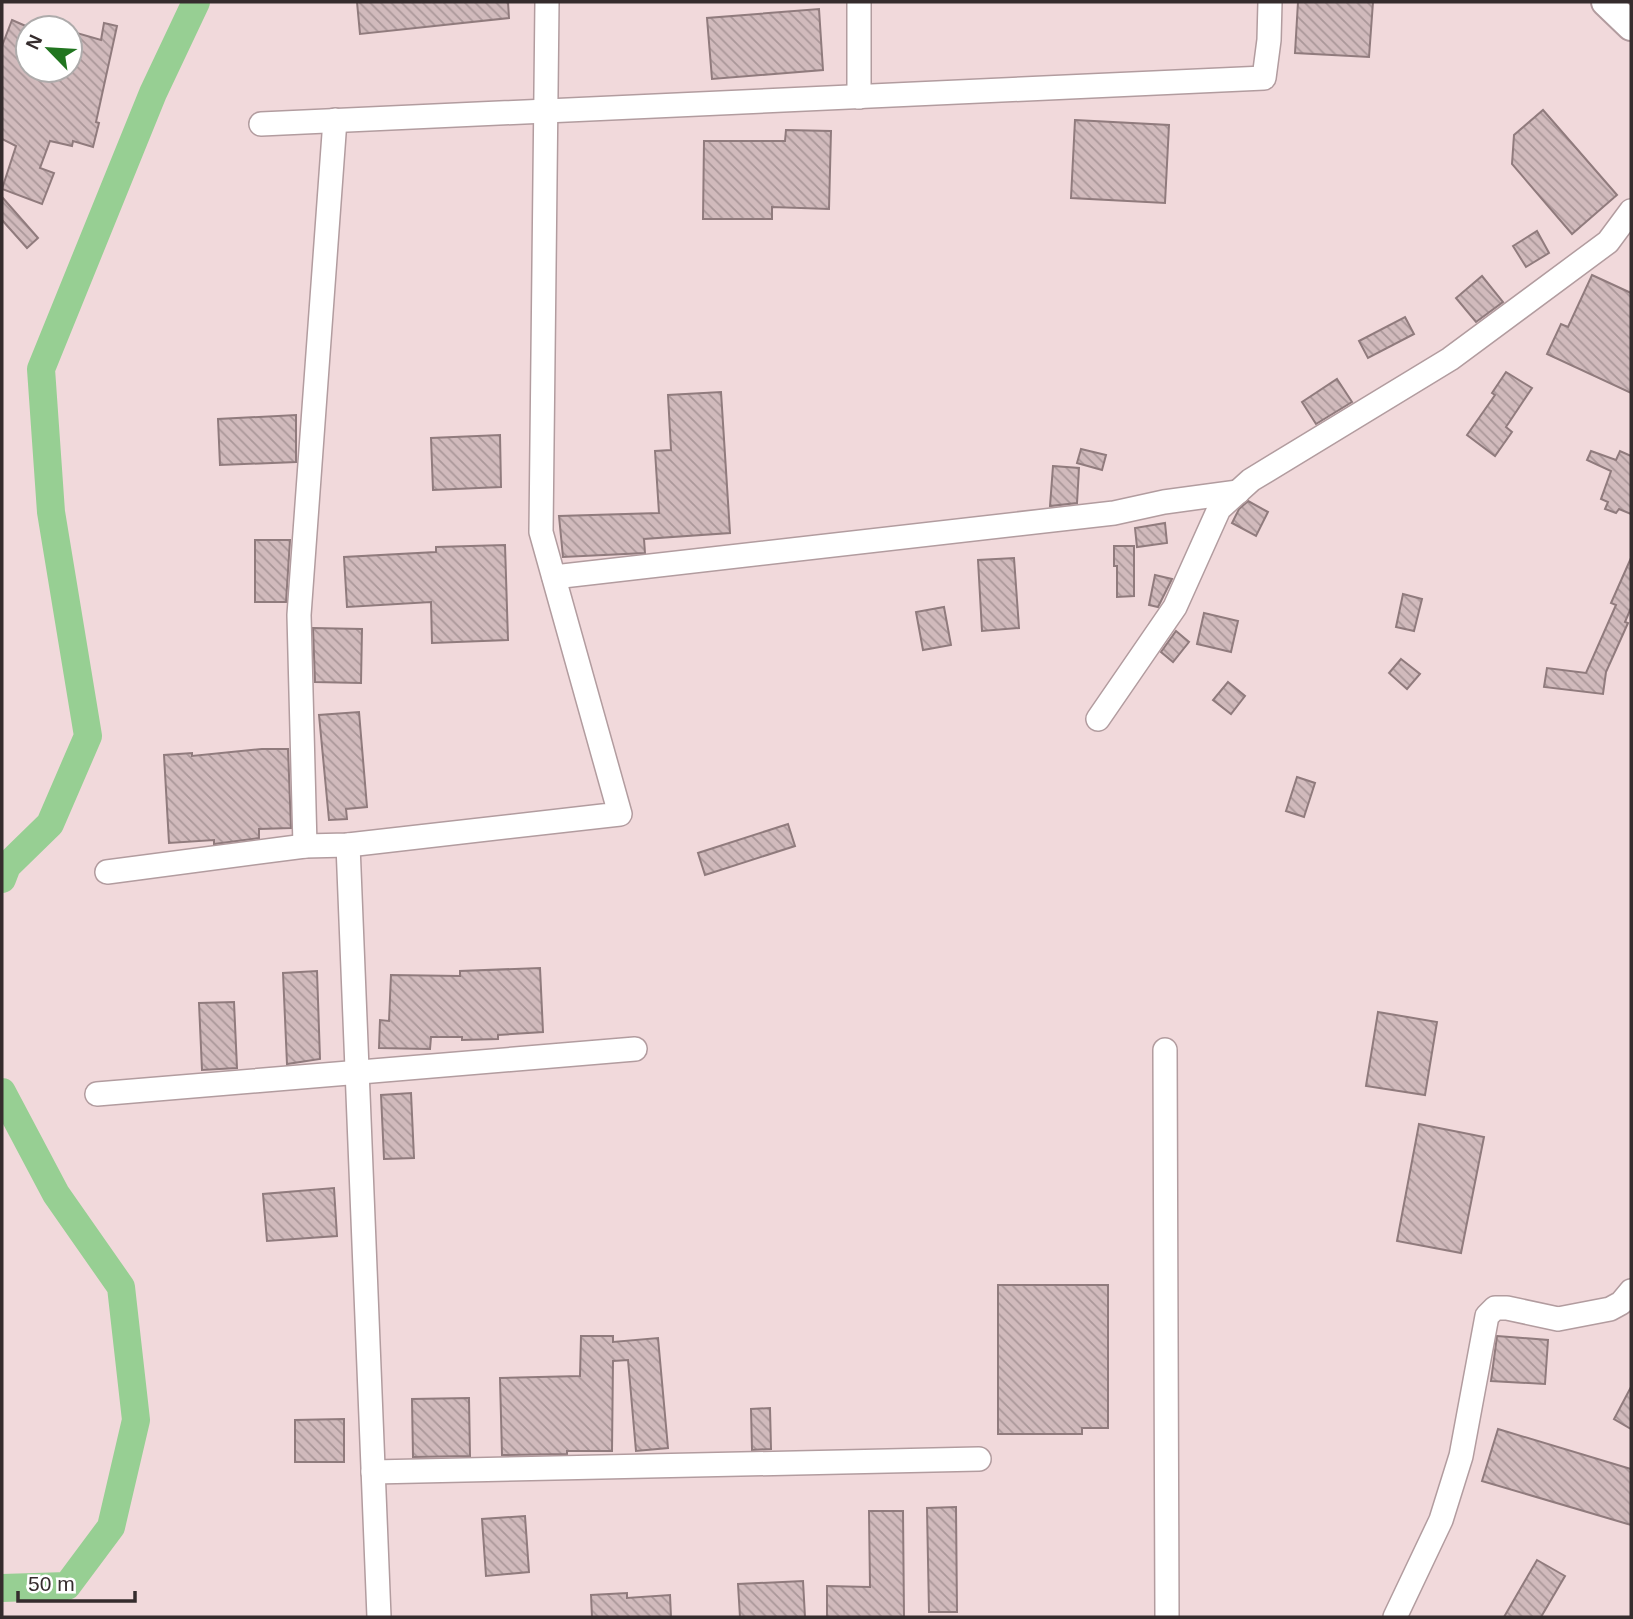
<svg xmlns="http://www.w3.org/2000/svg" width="1633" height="1619" font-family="Arial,sans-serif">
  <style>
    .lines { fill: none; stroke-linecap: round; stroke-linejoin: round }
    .river { stroke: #97cf93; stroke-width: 28 }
    .building { fill: url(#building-back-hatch); stroke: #907b7d; stroke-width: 2 }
    .minor-casing { stroke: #b29c9f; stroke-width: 26 }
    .major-casing { stroke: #b29c9f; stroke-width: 32 }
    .minor { stroke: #fff; stroke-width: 23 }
    .major { stroke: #fff; stroke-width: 28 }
  </style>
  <defs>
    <pattern id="building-back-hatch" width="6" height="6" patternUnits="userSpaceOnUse" patternTransform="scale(1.75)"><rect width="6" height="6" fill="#d1babc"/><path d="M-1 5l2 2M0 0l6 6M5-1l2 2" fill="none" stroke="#aa9799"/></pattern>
  </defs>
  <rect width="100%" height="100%" fill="#f1d9db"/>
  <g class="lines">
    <!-- river -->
    <g class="river">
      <path d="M2 879 7 866 50 824 88 736 51 512 41 369 153 93 196 2"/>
      <path d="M2 1092 56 1194 121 1287 136 1420 111 1527 67 1586 2 1588"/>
    </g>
  </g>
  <!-- building -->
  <g class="building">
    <path d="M357 2H508L509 18 360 34Z"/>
    <path d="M1298 2H1373L1369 57 1295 53Z"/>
    <path d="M819 9 823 70 712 79 707 18Z"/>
    <path d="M12 20 28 27V70H70V31L101 40 104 23 117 26 96 122 99 123 93 147 73 141 72 146 50 141 40 168 54 173 42 204 2 189 16 146 2 139V46Z"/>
    <path d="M1543 110 1617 195 1572 234 1512 164 1514 135Z"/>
    <path d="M1075 120 1169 125 1165 203 1071 198Z"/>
    <path d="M786 130 831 131 829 209 772 207V219H703L704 141H785Z"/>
    <path d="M2 197 38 238 27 248 2 220Z"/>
    <path d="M1537 231 1549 253 1526 267 1513 246Z"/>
    <path d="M1592 275 1631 293V393L1547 354 1561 324 1568 327Z"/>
    <path d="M1482 276 1503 302 1476 322 1456 298Z"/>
    <path d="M1405 317 1414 334 1368 358 1359 341Z"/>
    <path d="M1506 372 1532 388 1506 427 1512 432 1495 456 1467 435 1495 395 1492 393Z"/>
    <path d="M1337 379 1352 402 1316 424 1302 402Z"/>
    <path d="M721 392 730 533 644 539 645 553 563 557 559 516 659 513 655 451 671 450 668 395Z"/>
    <path d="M296 415V462L220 465 218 419Z"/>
    <path d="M500 435 501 487 433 490 431 438Z"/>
    <path d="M1081 449 1106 455 1102 470 1077 463Z"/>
    <path d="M1591 451 1616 460 1620 451 1631 456V514L1619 509 1616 513 1605 509 1608 502 1601 499 1611 471 1587 460Z"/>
    <path d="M1053 466 1079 468 1077 503 1050 506Z"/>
    <path d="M1248 501 1268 512 1256 536 1232 523 1239 509Z"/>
    <path d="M1165 523 1167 543 1137 547 1135 528Z"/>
    <path d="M255 540H290L286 602H255Z"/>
    <path d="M505 545 508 640 432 643 431 602 347 607 344 557 436 552V547Z"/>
    <path d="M1114 546H1134V596L1117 597V566H1114Z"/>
    <path d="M1014 558 1019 628 982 631 978 560Z"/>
    <path d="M1631 558V608L1625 622 1628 623 1606 672 1603 694 1544 687 1547 668 1586 673 1616 605 1611 603Z"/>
    <path d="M1155 575 1172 579 1158 607 1149 605Z"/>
    <path d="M1403 594 1422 599 1414 631 1396 627Z"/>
    <path d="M944 607 951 645 923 650 916 612Z"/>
    <path d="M1204 613 1238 621 1231 652 1197 644Z"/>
    <path d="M313 628 362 629 361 683 315 682Z"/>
    <path d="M1176 631 1189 642 1173 662 1161 652Z"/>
    <path d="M1401 659 1420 674 1407 689 1389 673Z"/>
    <path d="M1228 682 1245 696 1231 714 1213 700Z"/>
    <path d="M359 712 367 807 346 809 347 819 329 820 319 715Z"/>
    <path d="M262 749H288L291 828 259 829V838L214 844V840L169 843 164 755 192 753V756Z"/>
    <path d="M1297 777 1315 783 1304 817 1286 811Z"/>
    <path d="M788 824 795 846 705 875 698 853Z"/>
    <path d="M540 968 543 1032 498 1035V1039L462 1040V1037H431L430 1049 379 1048 380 1020 389 1021 391 975 460 976V971Z"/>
    <path d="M317 971 320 1059 287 1064 283 973Z"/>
    <path d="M234 1002 237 1068 202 1070 199 1003Z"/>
    <path d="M1378 1012 1437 1022 1425 1095 1366 1086Z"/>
    <path d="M411 1093 414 1158 384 1159 381 1095Z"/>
    <path d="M1419 1124 1484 1137 1461 1253 1397 1241Z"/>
    <path d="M334 1188 337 1236 267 1241 263 1194Z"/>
    <path d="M998 1285H1108V1428H1082V1434H998Z"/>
    <path d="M581 1336H613V1342L658 1338 668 1448 636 1451 628 1360 613 1361 612 1451H567V1454L502 1455 500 1378 580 1376Z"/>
    <path d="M1497 1336 1548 1340 1545 1384 1491 1381Z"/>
    <path d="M1631 1387V1429L1614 1419Z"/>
    <path d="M469 1398 470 1456 413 1457 412 1399Z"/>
    <path d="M770 1408 771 1449 752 1450 751 1409Z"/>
    <path d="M344 1419V1462H295V1420Z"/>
    <path d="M1498 1429 1631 1469V1525L1482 1481Z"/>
    <path d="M956 1507 957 1612H929L927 1508Z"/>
    <path d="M869 1511H903L904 1617H827V1586L870 1587Z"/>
    <path d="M525 1516 529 1572 486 1576 482 1519Z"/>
    <path d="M1537 1560 1565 1576 1541 1617H1504Z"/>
    <path d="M803 1581 805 1617H740L738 1584Z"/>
    <path d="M627 1593V1598L670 1595 671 1617H592L591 1595Z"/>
  </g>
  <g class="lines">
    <defs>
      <g id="minor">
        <path d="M859 97V2"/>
        <path d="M261 124 1264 78 1269 40 1270 2"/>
        <path d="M554 577 1114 513 1164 502 1238 492"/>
        <path d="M1098 719 1175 607 1219 509 1251 480 1450 359 1608 242 1631 211"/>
        <path d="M348 845 379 1617"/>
        <path d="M305 846 299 615 335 120"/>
        <path d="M107 872 305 846 348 845 620 814 541 532 547 2"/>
        <path d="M1165 1050 1167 1617"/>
        <path d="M97 1094 635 1049"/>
        <path d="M373 1472 979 1459"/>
        <path d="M1395 1617 1441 1520 1461 1456 1487 1316 1495 1308H1507L1558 1319 1610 1309 1621 1303 1631 1291"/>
      </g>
      <path id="major" d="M1606 2 1631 26"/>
    </defs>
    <!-- minor casing -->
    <use href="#minor" class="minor-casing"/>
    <!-- major casing -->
    <use href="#major" class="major-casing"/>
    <!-- minor -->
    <use href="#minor" class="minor"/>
    <!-- major -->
    <use href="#major" class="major"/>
  </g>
  <!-- border -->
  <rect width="1633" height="1619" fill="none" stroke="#352c2d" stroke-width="7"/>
  <!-- north arrow -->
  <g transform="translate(49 49) rotate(295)"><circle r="33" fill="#ffffff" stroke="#aeabab" stroke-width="2"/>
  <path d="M0-5L12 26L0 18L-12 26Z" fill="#217520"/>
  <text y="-10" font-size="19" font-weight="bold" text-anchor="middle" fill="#352c2d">N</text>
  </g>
  <!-- scale -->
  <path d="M18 1591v10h117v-10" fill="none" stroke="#352c2d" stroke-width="3.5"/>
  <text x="28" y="1591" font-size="21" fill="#352c2d" stroke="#ffffff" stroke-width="5" paint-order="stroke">50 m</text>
</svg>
